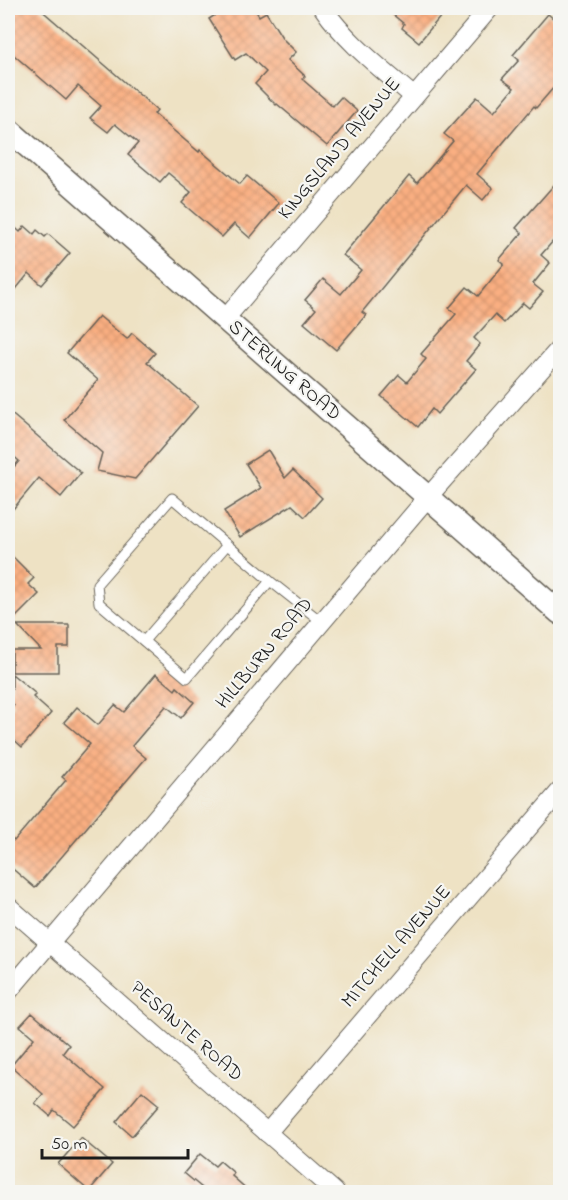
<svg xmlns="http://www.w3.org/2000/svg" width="568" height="1200" font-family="'Indie Flower',sans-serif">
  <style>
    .building { fill: url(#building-cross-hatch) }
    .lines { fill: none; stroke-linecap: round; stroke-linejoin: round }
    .service-casing { stroke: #666157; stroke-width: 11 }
    .minor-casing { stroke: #666157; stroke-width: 20 }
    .tertiary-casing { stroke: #666157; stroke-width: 25 }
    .service { stroke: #fff; stroke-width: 9 }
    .minor { stroke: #fff; stroke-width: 18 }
    .tertiary { stroke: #fff; stroke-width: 22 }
    .labels { text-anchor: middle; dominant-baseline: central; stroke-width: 4.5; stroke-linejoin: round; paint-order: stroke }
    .street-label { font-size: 20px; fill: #1c1c1c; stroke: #f6f6f2 }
  </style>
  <defs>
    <pattern id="building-cross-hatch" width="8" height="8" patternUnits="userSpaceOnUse" patternTransform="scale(1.5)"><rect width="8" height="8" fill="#faaf81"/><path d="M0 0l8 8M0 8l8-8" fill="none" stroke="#d6966f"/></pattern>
  </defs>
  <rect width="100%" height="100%" fill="#f6f6f2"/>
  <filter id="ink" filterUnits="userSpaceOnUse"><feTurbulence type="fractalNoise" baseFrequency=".0167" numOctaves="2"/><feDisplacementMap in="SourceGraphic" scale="12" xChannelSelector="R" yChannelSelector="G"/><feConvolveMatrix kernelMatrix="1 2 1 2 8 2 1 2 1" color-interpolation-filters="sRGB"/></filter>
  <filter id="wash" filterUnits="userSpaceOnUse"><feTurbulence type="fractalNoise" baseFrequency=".008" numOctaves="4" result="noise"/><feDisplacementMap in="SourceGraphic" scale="24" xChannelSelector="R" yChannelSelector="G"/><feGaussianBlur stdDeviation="1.35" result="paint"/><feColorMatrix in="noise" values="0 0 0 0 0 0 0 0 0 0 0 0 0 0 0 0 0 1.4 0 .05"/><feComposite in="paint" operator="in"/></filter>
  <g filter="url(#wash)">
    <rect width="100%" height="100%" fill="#eee2c4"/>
    <g id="blocks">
      <!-- building -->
      <g class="building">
        <path d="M8 8H39L157 110 154 114 199 152 200 150 240 184 247 176 279 203 250 238 234 224 222 237 182 203 191 192 168 173 160 182 128 155 138 143 115 124 108 132 90 118 101 106 78 86 66 100 8 50Z"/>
        <path d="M226 8H254L259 16 266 12 283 39 296 52 288 60 305 76 302 79 333 106 341 97 357 111 327 146 277 104 276 105 255 84 266 72 246 53 235 60 209 19Z"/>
        <path d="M385 8H448L419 42 402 28 404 24Z"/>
        <path d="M548 14 561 25V79L536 108 534 106 477 174 493 188 483 200 466 185 362 312 366 315 336 350 304 323 316 309 305 300 323 279 341 294 361 270 343 255 409 176 417 183 437 160 453 141 444 134 477 97 494 112 514 88 502 79 519 60 513 55Z"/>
        <path d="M561 177V232L541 255 550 263 533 284 543 292 529 308 523 303 504 323 495 315 474 338 480 344 466 361 476 369 437 414 432 409 418 427 381 396 399 375 407 382 426 359 421 354 456 314 449 308 467 287 478 296 504 264 499 260 522 233 516 228Z"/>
        <path d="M8 221 20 232 25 226 34 234 37 230 45 237 48 234 70 253 42 285 29 273 8 299Z"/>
        <path d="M99 316 127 339 132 333 155 353 147 362 198 406 135 479 97 471 102 453 64 420 98 380 67 353Z"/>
        <path d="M8 411 81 473 61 497 39 478 8 515V474L19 461 8 451Z"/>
        <path d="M268 450 285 478 293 470 322 498 305 517 292 505 240 537 224 511 261 488 246 464Z"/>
        <path d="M8 552 34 578 28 584 39 594 8 625Z"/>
        <path d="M17 625H69V647H58V672H12V650H41Z"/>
        <path d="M12 674 36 694 33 697 51 713 22 747 8 734V713L14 705 8 699V693L12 688Z"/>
        <path d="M156 674 175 690 177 687 194 702 181 718 166 706 132 746 146 758 35 888 8 865V835L14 841 66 780 62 777 90 744 64 722 77 707 98 725 115 705 124 712Z"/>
        <path d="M32 1013 69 1045 63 1053 105 1089 73 1126 54 1110 50 1116 35 1103 43 1094 11 1066 34 1038 20 1026Z"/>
        <path d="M142 1091 159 1105 132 1136 116 1122Z"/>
        <path d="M81 1138 112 1164 89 1191 58 1164Z"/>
        <path d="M200 1154 215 1166 220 1161 234 1173 232 1176 250 1192H207L184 1173Z"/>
      </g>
    </g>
  </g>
  <g filter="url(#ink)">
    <use href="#blocks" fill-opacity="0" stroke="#666157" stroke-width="1.5"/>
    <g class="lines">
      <defs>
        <g id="service">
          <path d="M270 581 187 678 99 603 97 584 172 498 270 581 322 622"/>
          <path d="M144 641 227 545"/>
        </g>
        <g id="minor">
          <path d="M323 8C347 43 382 69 414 97"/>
          <path d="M225 319 490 8"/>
          <path d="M8 906 335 1192"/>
          <path d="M8 992 428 497 560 348"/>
          <path d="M267 1133 560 791"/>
        </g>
        <path id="tertiary" d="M8 129 560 613"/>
      </defs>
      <!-- service casing -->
      <use href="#service" class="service-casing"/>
      <!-- minor casing -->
      <use href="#minor" class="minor-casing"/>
      <!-- tertiary casing -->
      <use href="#tertiary" class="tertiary-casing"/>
      <!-- service -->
      <use href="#service" class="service"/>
      <!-- minor -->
      <use href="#minor" class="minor"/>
      <!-- tertiary -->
      <use href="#tertiary" class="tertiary"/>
    </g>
  </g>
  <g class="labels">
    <!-- street labels -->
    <g class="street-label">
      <text transform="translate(340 149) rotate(-50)">KINGSLAND AVENUE</text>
      <text transform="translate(284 371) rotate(41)">STERLING ROAD</text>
      <text transform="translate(265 654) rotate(-50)">HILLBURN ROAD</text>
      <text transform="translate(397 947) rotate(-49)">MITCHELL AVENUE</text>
      <text transform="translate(186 1032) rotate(41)">PESANTE ROAD</text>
    </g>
  </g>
  <!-- margin -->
  <rect width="568" height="1200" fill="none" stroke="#f6f6f2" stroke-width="30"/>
  <!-- scale -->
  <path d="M42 1149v9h146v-9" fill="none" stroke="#1c1c1c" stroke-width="3"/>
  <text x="51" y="1149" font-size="18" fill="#1c1c1c" stroke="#f6f6f2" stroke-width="4.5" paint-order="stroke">50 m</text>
</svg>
